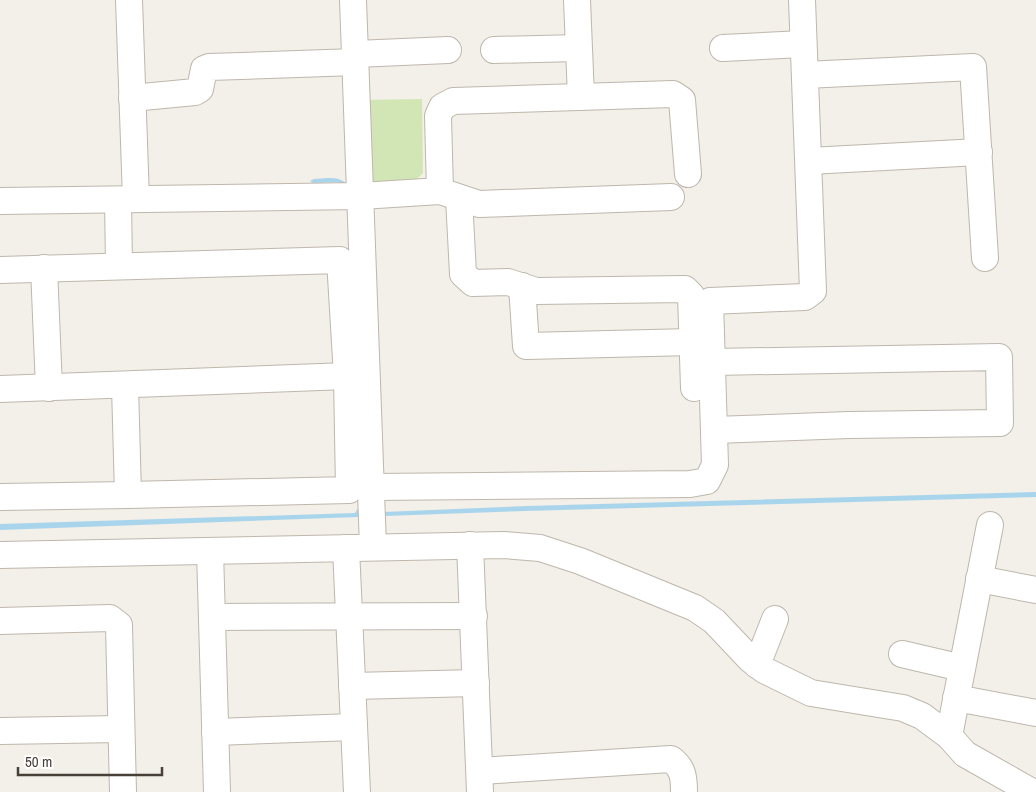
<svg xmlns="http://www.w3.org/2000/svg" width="1036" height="792" font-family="'Archivo Narrow',sans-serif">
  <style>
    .green { fill: #d2e5b4 }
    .water { fill: #a9d5ec }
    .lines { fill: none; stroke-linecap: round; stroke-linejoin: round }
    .minor-casing { stroke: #beb7ac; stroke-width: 28 }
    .minor { stroke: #fff; stroke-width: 26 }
  </style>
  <rect width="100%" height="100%" fill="#f3efe9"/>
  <!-- green -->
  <path class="green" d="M422 99 423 173 413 183 366 185 363 100Z"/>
  <!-- water -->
  <path class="water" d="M314 179C329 178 346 174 351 193L356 269 363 509 360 513 527 506 1036 492V497L525 511 0 530V524L355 513 359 507 352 268 347 192 339 182 313 183 310 181Z"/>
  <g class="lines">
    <defs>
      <g id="minor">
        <path d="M129 0 136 199"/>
        <path d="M353 0 373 547"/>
        <path d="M577 0 581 97"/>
        <path d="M723 48 803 44"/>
        <path d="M494 50 578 48"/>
        <path d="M356 54 448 50"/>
        <path d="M805 75 973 67 985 258"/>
        <path d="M132 98 195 92 200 89 204 69 209 67 356 62"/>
        <path d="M809 161 979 152"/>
        <path d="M440 191 438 116 442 107 453 101 673 94 682 100 688 174"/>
        <path d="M459 198 463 274 473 283 508 282 536 291 685 289 691 295 694 388"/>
        <path d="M118 200 119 266"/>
        <path d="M0 201 361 196 440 191 479 204 671 197"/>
        <path d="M44 268 49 388"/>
        <path d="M0 270 340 260 347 376 349 490 128 495"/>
        <path d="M522 286 526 346 692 342"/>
        <path d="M713 362 999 357 1000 423 849 425 714 430"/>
        <path d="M0 389 347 376"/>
        <path d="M372 487 690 484 707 481 715 465 710 301 805 297 813 291 802 0"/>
        <path d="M0 497 128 495 125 386"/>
        <path d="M470 545 480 792"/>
        <path d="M346 548 357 792"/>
        <path d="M210 551 217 792"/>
        <path d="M0 555 504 545 540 548 580 561 695 608 714 621 751 660 764 670 811 693 903 708 922 716 949 736 965 754 1032 792"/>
        <path d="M979 579 1036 590"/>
        <path d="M212 617 474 616"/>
        <path d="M0 621 110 618 119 625 123 792"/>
        <path d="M902 654 962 668"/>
        <path d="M757 665 775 619"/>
        <path d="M352 686 476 683"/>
        <path d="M956 698 1036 713"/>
        <path d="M0 731 121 729"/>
        <path d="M215 732 354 727"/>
        <path d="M949 736 990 525"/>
        <path d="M480 771 671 759C683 768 684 777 684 792"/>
      </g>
    </defs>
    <!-- minor casing -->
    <use href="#minor" class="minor-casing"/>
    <!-- minor -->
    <use href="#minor" class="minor"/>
  </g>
  <!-- scale -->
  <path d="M18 767v8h144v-8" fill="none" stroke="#474038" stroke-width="2.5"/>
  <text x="25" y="767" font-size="15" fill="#474038" stroke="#ffffff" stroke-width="4" paint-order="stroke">50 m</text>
</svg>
